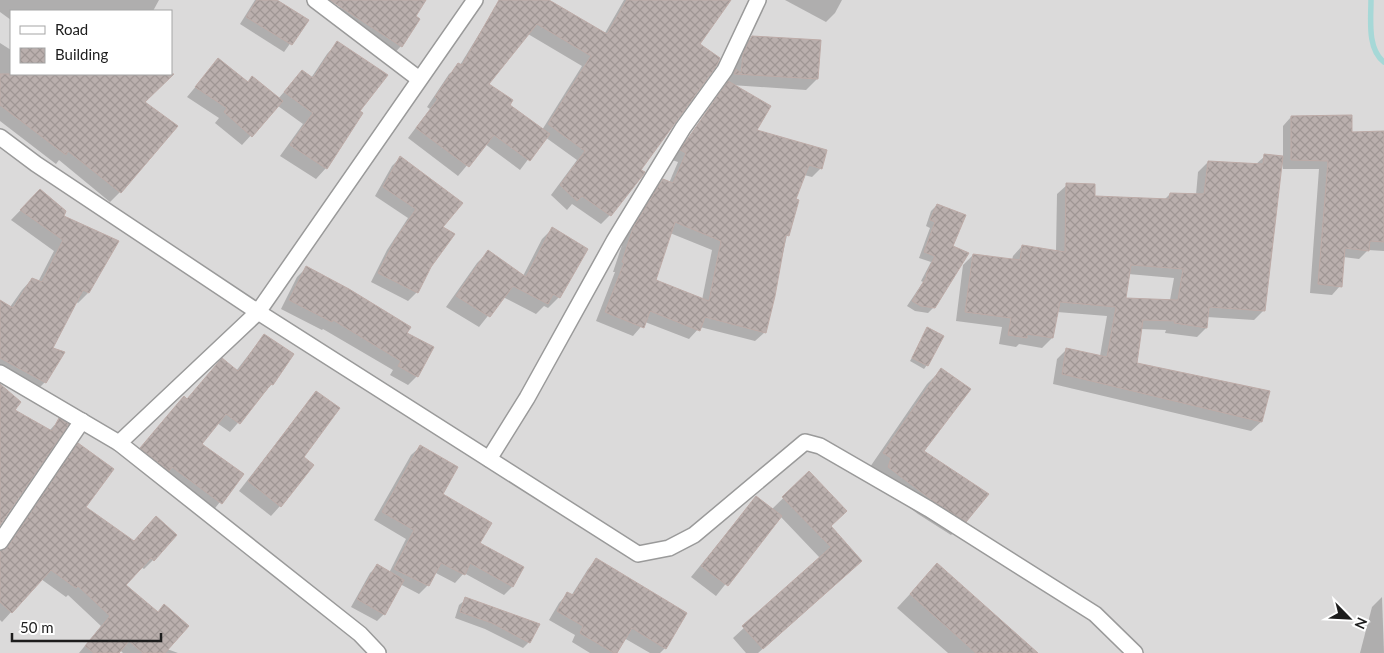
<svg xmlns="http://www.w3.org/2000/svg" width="1384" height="653" font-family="Lato,sans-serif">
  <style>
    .residential { fill: #dbdada; fill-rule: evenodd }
    .shadow { fill: #0003; fill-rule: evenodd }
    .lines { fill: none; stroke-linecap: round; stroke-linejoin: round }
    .stream { stroke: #a6d8d7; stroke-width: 5.5 }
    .building { fill: url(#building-cross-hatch); stroke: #bdaba7; fill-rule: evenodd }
    .street-casing { stroke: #9a9a9a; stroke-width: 18 }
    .street { stroke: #fff; stroke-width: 15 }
  </style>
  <defs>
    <pattern id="building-cross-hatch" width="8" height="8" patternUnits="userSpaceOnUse" patternTransform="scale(1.25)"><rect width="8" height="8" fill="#baafad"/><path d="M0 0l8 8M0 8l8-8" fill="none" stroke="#9f9694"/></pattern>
  </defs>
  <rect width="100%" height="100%" fill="#ede7e3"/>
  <!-- residential -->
  <path class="residential" d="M0 0H1384V653H0ZM11 11H171V74H11Z"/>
  <!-- shadow -->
  <g class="shadow">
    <path d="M0 0H159L153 11H11V20L0 12Z"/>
    <path d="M255 0H274L307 20 284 52 240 24Z"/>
    <path d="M345 0H425L414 16 401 46 391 57 332 20Z"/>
    <path d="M546 0 605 33 624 0H728L698 45 639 170 610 215 601 224 572 204 567 210 551 195 577 160 545 137 520 170 485 144 458 176 408 138 430 109 427 107 449 74 460 65 500 0ZM528 34 582 66 542 130 508 105 488 84Z"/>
    <path d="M785 0H842L835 13 826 22Z"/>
    <path d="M752 37 817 79 806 90 731 85 755 131 821 168 812 177 804 175 795 200 765 332 755 341 700 327 689 339 645 322 633 336 596 321 615 272H613L624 239 654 190 663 180 669 183 678 162 672 160 727 84H724L732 75 733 66 741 48ZM670 233 712 250 702 300 655 281Z"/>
    <path d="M0 43 11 50V74H163L168 78 144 103 120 192 110 202 59 160 56 164 0 121Z"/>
    <path d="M337 43 358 112 326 168 316 179 280 156 303 124 278 106 242 145 215 123 219 118 187 97 218 60 247 83 252 78 278 99 302 71 311 78 327 54Z"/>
    <path d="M1291 117 1351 133 1384 132V251L1368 250 1359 259 1343 257 1340 286 1332 295 1310 293 1319 169H1283L1281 158 1264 310 1254 320 1207 317 1206 328 1197 337 1165 333 1166 330 1140 329 1135 364 1261 422 1251 431 1053 384 1057 359 1067 349 1100 356 1107 316 1057 312 1052 338 1042 348 1019 344 1016 347 999 344 1002 327 956 321 963 265 973 255 1012 260 1013 256 1022 246 1056 251 1057 194 1067 185 1093 197 1164 200 1170 194 1196 195 1198 172 1208 162 1255 165 1265 156 1283 158V126ZM1128 274 1174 278 1170 300 1125 299Z"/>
    <path d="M400 158 441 228 430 266 417 292 408 301 371 282 387 250 408 218 375 196 392 166Z"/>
    <path d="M40 190 62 216 88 293 78 303 76 302 51 349 45 382 34 393 0 374V301L10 307 22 290 32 279 38 282 54 251 11 220Z"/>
    <path d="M937 205 934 307 928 313 915 311 907 306 923 282 921 281 931 262 919 258 930 228 926 226 931 211Z"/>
    <path d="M553 228 559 297 548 308 544 306 536 314 503 297 479 327 446 307 477 263 488 252 523 276 542 239Z"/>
    <path d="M306 268 406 334 417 376 408 385 390 375 393 370 323 329 322 330 281 309 297 277Z"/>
    <path d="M927 329V365L924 369 910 361Z"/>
    <path d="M264 335 272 384 230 432 217 423 200 444 242 474 212 512 132 458 175 407 236 371Z"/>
    <path d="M941 370 922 451 965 521 951 535 918 514 874 481 870 467 927 384Z"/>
    <path d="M0 385 14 411 49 431 59 420 0 523Z"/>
    <path d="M316 392 302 457 280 506 271 516 239 491Z"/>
    <path d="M78 445 85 507 133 542 146 527 153 560 144 569 141 567 124 585 167 649 178 653H123L120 650 117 653H79L101 626 68 595 66 597 41 579 2 622 0 620V552L4 550 69 454Z"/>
    <path d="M420 447 441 495 512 587 504 595 464 573 455 583 434 572 428 585 419 594 400 584 384 614 377 621 351 607 370 573 377 566 389 573 406 539 374 520 411 455Z"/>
    <path d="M809 473 849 572 758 653H746L733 638 820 558 780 516 716 596 691 577 756 497 771 510Z"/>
    <path d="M596 560 665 648 660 653H650L624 638 616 653H590L572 642 575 635 549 620 559 603 567 594 571 596 588 569Z"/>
    <path d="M937 565 1036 653H948L897 608Z"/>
    <path d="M1382 597 1384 653H1360L1372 607Z"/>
    <path d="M466 599 529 642 523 648 485 629 455 618 459 605Z"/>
  </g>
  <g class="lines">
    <!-- stream -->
    <path class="stream" d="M1371 0C1371 20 1367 49 1384 62"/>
  </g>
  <!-- building -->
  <g class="building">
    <path d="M257 0H277L309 20 292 45 246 17Z"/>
    <path d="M330 0H426L416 16 420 19 402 47Z"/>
    <path d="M499 0H549L607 34 627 0H731L700 44 720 58 717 65 641 170 645 172 643 175 611 216 582 196 577 201 560 185 585 151 548 124 591 56 537 24 489 84 513 100 510 105 550 134 530 161 494 135 469 167 416 128 438 99 435 97 458 63 462 65Z"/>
    <path d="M752 36 821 40 818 79 734 74 736 69 741 73 743 54Z"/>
    <path d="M337 41 388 75 360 111 363 113 327 169 290 145 313 113 284 92 302 70 313 78Z"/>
    <path d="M218 58 248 82 252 76 283 101 252 137 224 112 227 108 195 87Z"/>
    <path d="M0 74H174L145 102 178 126 121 193 68 151 66 155 0 105Z"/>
    <path d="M728 81 771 106 757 130 827 150 822 169 809 165 796 199 799 200 789 236 786 235 775 296 766 333 705 317 700 331 650 311 644 328 605 312 624 263 622 262 633 228 663 179 673 183 686 153 680 150ZM675 222 721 241 709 301 656 280Z"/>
    <path d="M1352 115V132L1384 131V242L1370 241 1369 251 1345 248 1342 287 1318 284 1328 161 1291 160V116Z"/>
    <path d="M1264 154 1283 156 1265 311 1209 307 1207 328 1174 323 1175 321 1143 320 1137 363 1270 391 1262 422 1062 374 1066 348 1107 357 1116 307 1060 302 1053 338 1027 334V338L1008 335 1011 318 965 312 973 254 1020 260 1022 245 1065 252 1066 183 1095 184V196L1169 199 1170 193 1204 194 1208 161 1263 164ZM1131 265 1183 269 1178 300 1126 298Z"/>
    <path d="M400 156 463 203 443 227 455 234 431 267 418 293 378 273 395 240 416 209 383 187Z"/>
    <path d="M40 189 66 211 64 216 119 241 89 293 83 290 53 348 65 352 46 383 0 358V300L13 308 32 278 42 282 63 240 20 210Z"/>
    <path d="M937 204 966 215 953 246 969 253 935 308 921 306 912 301 927 276 926 275 935 256 924 252 935 222 930 220Z"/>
    <path d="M552 227 588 249 560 298 553 294 548 304 513 286 490 317 456 296 488 250 526 277Z"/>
    <path d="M306 266 349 289 411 327 407 333 434 347 418 377 398 366 401 361 333 320 332 322 289 300Z"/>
    <path d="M927 327 944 336 928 366 912 358Z"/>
    <path d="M264 334 294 354 273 385 271 384 240 424 226 414 202 444 244 474 222 504 172 467 169 471 140 448 184 396 187 399 222 358 238 371Z"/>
    <path d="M941 368 971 389 924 451 989 494 966 522 932 500 888 467 891 458 883 453Z"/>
    <path d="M0 384 21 402 15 410 52 431 59 418 69 424 0 525Z"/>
    <path d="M316 391 340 408 304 457 314 465 281 507 248 481Z"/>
    <path d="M78 443 114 469 86 507 134 541 156 516 177 535 154 561 151 558 126 585 158 612 164 604 189 626 165 653H143L129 641 119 653H94L85 646 110 616 78 586 76 588 51 570 12 613 0 602V551L8 547Z"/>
    <path d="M420 445 458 467 443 494 492 523 480 543 524 567 513 587 470 563 465 575 441 563 429 586 394 569 414 530 382 512Z"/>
    <path d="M809 471 847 511 831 526 862 561 763 649 742 626 831 547 782 497Z"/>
    <path d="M756 496 782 516 728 586 701 566Z"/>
    <path d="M596 558 687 613 666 649 632 628 617 653H614L580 633 583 626 557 611 567 592 573 595Z"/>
    <path d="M937 563 1038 653H976L910 594Z"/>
    <path d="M377 564 404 580 385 615 357 599Z"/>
    <path d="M465 597 540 624 530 643 492 623 460 612Z"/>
  </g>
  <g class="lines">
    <defs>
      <g id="street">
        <path d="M315 0 419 79"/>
        <path d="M0 137 36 164 258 312 638 554 669 548 694 535 805 442 820 446 929 509 1095 614 1135 653"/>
        <path d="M0 373 119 443 258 312 475 0"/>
        <path d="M119 443 360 634 378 653"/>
        <path d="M489 459 527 398 614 241 683 128 725 70 758 0"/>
        <path d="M0 542 82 421"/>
      </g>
    </defs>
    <!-- street casing -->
    <use href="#street" class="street-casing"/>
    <!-- street -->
    <use href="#street" class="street"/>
  </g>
  <!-- legend -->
  <rect x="10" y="10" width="162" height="65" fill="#ffffff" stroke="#a5a5a5"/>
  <rect x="20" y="26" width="25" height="8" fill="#ffffff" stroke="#a5a5a5"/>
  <text x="55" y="35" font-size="15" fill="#1d1d1d">Road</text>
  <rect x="20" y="48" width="25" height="15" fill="url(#building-cross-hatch)" stroke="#a5a5a5"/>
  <text x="55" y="60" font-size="15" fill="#1d1d1d">Building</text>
  <!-- north arrow -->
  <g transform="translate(1349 618) rotate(114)" stroke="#ffffff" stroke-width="4" paint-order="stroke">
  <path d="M0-4L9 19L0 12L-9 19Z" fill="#1d1d1d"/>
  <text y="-8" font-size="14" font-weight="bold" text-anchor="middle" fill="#1d1d1d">N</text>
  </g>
  <!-- scale -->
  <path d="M12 633v8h149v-8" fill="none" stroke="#1d1d1d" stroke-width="2.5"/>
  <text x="20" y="633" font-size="15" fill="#1d1d1d" stroke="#ffffff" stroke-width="4" paint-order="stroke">50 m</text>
</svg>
